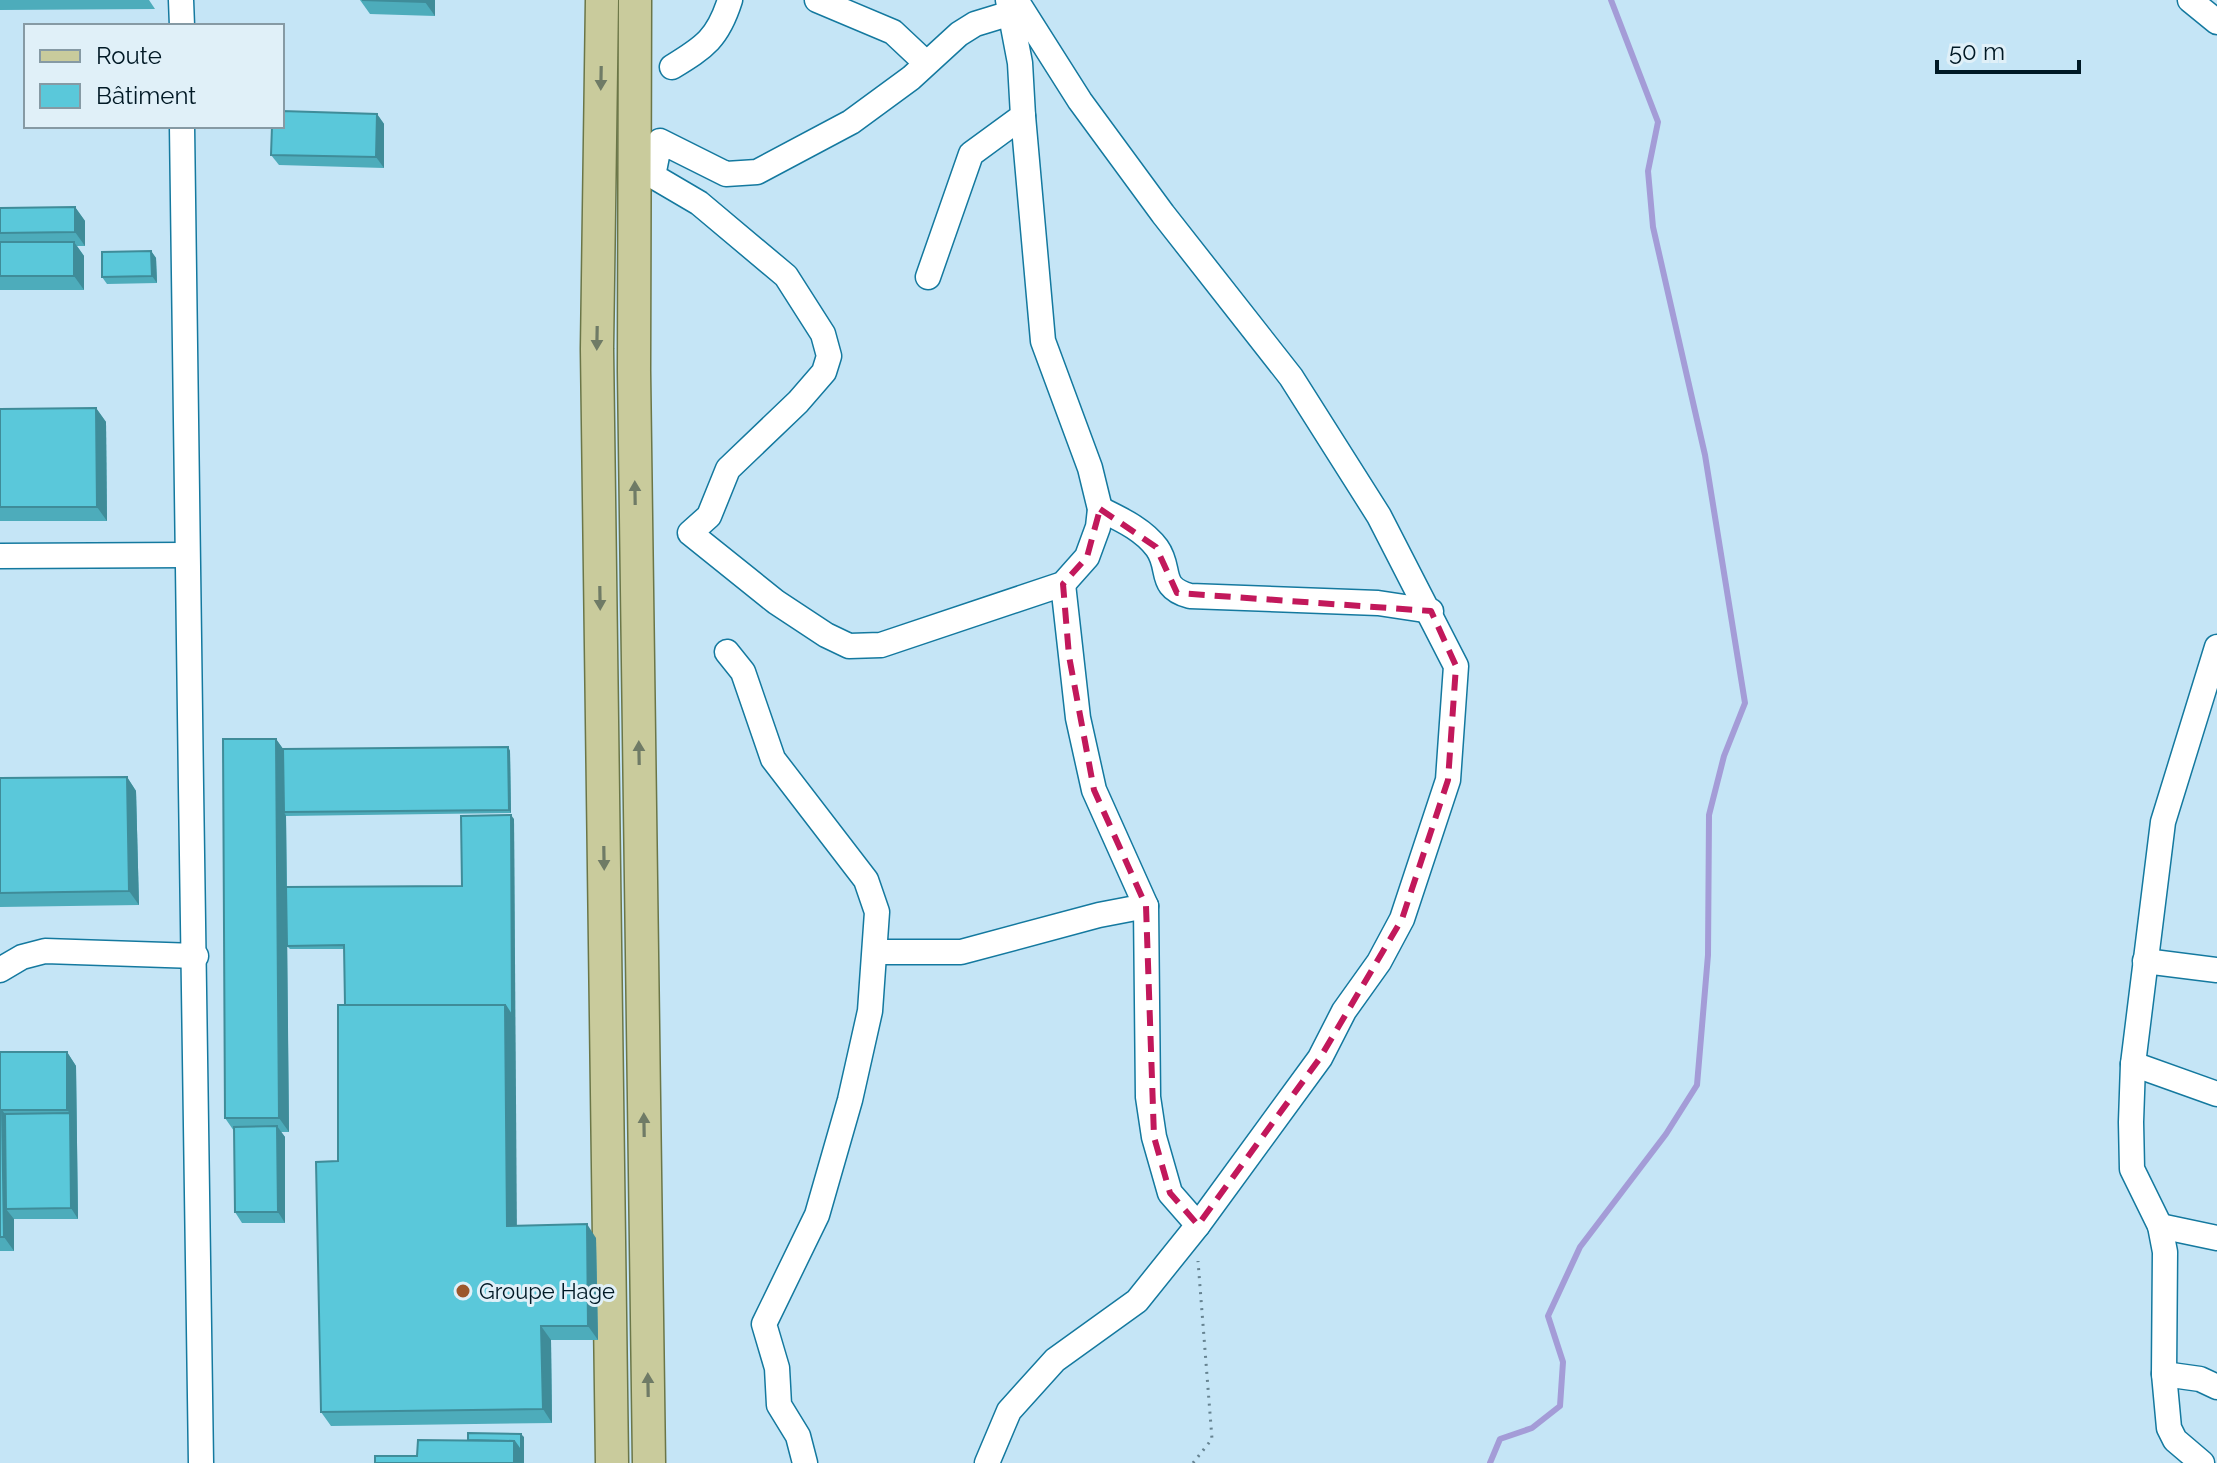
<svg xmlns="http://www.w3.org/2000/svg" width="2217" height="1463" font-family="Raleway,sans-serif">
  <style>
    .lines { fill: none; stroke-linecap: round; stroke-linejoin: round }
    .stream { stroke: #a49cd7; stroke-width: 6 }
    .minor-casing { stroke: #14799f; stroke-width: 27 }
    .major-casing { stroke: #6b7647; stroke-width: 35 }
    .path { stroke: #668391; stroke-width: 3; stroke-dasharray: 2 6; stroke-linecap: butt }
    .minor { stroke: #fff; stroke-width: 24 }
    .major { stroke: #c9cb9c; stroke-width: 32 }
    .wall { fill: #4dacbb }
    .shaded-wall { fill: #3f8c99 }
    .building { fill: #5ac8da; stroke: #3f8c99; stroke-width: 2 }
    .oneway { fill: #6f7b66 }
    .marked { fill: none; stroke: #c2185b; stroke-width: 6; stroke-dasharray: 16 10; stroke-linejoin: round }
    .poi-dot { fill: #9c572c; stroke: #e0f0f8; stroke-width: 3 }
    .labels { text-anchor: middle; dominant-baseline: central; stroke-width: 6; stroke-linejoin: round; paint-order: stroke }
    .poi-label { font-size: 22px; fill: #001925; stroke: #e0f0f8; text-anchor: start }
  </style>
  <rect width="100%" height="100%" fill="#c5e5f6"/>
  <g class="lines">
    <!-- stream -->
    <path class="stream" d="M1490 1463 1500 1439 1532 1428 1560 1406 1563 1362 1548 1316 1580 1247 1666 1134 1697 1085 1708 955 1709 815 1724 756 1745 703 1705 455 1653 227 1648 171 1658 122 1611 0"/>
    <defs>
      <g id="minor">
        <path d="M181 0 182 26"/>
        <path d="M817 0 893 32 926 63"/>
        <path d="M1016 0 1080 101 1163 214 1291 377 1379 516 1456 666 1448 780 1402 919 1379 962 1344 1011 1320 1058 1198 1225"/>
        <path d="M2190 0 2217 22"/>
        <path d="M1011 13 975 24 959 34 911 78 851 122 757 172 726 174 660 141 653 176 699 203 786 276 823 334 829 356 824 372 798 402 728 469 709 516 690 533 776 602 826 635 849 646 881 645 1063 584 1087 557 1098 527 1100 509 1090 468 1043 341 1023 116"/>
        <path d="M672 67C705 47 718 38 730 0"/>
        <path d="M182 126C185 572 197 1017 201 1463"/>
        <path d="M928 277 971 154 1023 116 1020 63 1008 0"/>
        <path d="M1100 509C1120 519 1143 529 1157 548 1172 569 1157 587 1190 596L1378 603 1431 611"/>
        <path d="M0 556 186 555"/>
        <path d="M727 652 743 672 773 759 866 880 877 912 870 1011 850 1100 817 1215 764 1324 777 1368 779 1405 798 1436 805 1463"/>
        <path d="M875 952H961L1099 915 1146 906 1094 790 1078 718 1063 584"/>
        <path d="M2145 961 2217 970"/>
        <path d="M0 970 22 957 45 951 196 956"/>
        <path d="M2133 1064 2217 1094"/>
        <path d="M2160 1226 2217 1238"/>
        <path d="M2164 1374 2200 1379 2217 1387"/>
        <path d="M987 1463 1009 1411 1055 1360 1137 1301 1198 1225 1170 1193 1154 1137 1148 1097 1146 906"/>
        <path d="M2202 1463 2175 1440 2169 1428 2164 1374 2165 1252 2160 1226 2132 1169 2131 1122 2133 1064 2163 822 2217 647"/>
      </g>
      <g id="major">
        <path d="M602 0 597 349 612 1463"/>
        <path d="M635 0 634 371 649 1463"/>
      </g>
    </defs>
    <!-- minor casing -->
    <use href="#minor" class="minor-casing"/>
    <!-- major casing -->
    <use href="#major" class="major-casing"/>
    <!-- path -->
    <path class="path" d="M1193 1463 1212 1439 1198 1261"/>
    <!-- minor -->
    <use href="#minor" class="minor"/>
    <!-- major -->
    <use href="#major" class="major"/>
  </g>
  <!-- wall -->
  <g class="wall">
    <path d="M0 0H149L155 9 0 10Z"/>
    <path d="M360 0H435V16L370 14Z"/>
    <path d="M377 114 384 124V168L279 165 271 155Z"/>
    <path d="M75 207 85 221V246H77L84 256V290H0V208Z"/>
    <path d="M151 251 156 258 157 283 107 284 102 277Z"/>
    <path d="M96 408 106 422 107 521H0V409Z"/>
    <path d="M276 739 283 749 508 747 510 751 511 813 286 816 287 887 462 886 514 819 516 1226 596 1238 598 1340H551L552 1423 331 1426 321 1412 338 1161 345 1005 344 949H290L287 946 289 1132H281L285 1137V1223H242L235 1212 234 1131 225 1118Z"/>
    <path d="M127 777 136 791 139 905 0 907V778Z"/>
    <path d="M0 1052H67L76 1066 78 1219H14V1251H0Z"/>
  </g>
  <!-- shaded-wall -->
  <g class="shaded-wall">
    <path d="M425 0H435V16L425 2Z"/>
    <path d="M377 114 384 124V168L376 157Z"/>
    <path d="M75 207 85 221V246L75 232Z"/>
    <path d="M74 242 84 256V290L74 276Z"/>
    <path d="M151 251 156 258 157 283 152 276Z"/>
    <path d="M96 408 106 422 107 521 97 507Z"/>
    <path d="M276 739 286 753 284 812 286 816 289 1132 279 1118Z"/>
    <path d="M508 747 510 751 511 813 509 810Z"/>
    <path d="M127 777 136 791 139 905 129 891Z"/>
    <path d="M511 815 514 819 517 1240 507 1226 505 1005Z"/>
    <path d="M67 1052 76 1066 78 1219 71 1208 70 1113 67 1110Z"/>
    <path d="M2 1110 12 1124 6 1209 14 1219V1251L4 1237Z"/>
    <path d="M277 1126 285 1137V1223L278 1212Z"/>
    <path d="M587 1224 596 1238 598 1340 588 1326Z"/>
    <path d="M541 1326 551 1340 552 1423 543 1409Z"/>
    <path d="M521 1434 524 1437V1463H514V1441Z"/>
  </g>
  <!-- building -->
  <g class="building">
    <path d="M362 0H425V2Z"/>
    <path d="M282 111 377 114 376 157 271 155 272 126H282Z"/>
    <path d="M75 207V232L0 233V208Z"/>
    <rect x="0" y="242" width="74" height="34"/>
    <path d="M151 251 152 276 102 277V252Z"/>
    <path d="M96 408 97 507H0V409Z"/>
    <path d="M223 739H276L279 1118H225Z"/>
    <path d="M508 747 509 810 284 812 283 749Z"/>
    <path d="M127 777 129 891 0 893V778Z"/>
    <path d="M511 815 512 1016 505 1005H345L344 945 287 946 286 887 462 886 461 816Z"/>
    <path d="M338 1005H505L507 1226 587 1224 588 1326H541L543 1409 321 1412 316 1162 338 1161Z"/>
    <path d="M0 1052H67V1110H2L4 1237H0Z"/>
    <path d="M70 1113 71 1208 6 1209 5 1114Z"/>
    <path d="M277 1126 278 1212H235L234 1127Z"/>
    <path d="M468 1433 521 1434V1451L514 1441 468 1440Z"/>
    <path d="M418 1440 514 1441V1463H375V1456H417Z"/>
  </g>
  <!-- one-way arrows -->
  <defs><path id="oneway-solid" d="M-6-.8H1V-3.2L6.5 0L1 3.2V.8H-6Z" transform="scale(2)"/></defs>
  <g class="oneway">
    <use href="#oneway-solid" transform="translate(601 78) rotate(91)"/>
    <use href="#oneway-solid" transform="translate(597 338) rotate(91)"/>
    <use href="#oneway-solid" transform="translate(635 493) rotate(-91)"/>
    <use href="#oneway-solid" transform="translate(600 598) rotate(89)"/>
    <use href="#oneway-solid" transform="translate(639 753) rotate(-91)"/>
    <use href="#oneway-solid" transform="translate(604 858) rotate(89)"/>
    <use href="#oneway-solid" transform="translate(644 1125) rotate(-91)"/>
    <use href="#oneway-solid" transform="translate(648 1385) rotate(-91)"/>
  </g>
  <!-- marked area -->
  <path class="marked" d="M1100 509 1156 547 1177 593 1431 611 1456 666 1448 780 1402 919 1320 1058 1198 1225 1170 1193 1154 1137 1146 906 1094 790 1069 656 1063 584 1087 557Z"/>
  <!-- markers -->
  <circle class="poi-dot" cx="463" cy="1291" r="8"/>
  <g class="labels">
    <!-- poi labels -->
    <g class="poi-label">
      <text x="479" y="1291">Groupe Hage</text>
    </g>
  </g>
  <!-- legend -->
  <rect x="24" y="24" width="260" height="104" fill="#e0f0f8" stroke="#869aa4" stroke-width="2"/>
  <rect x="40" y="50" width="40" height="12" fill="#c9cb9c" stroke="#869aa4" stroke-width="2"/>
  <text x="96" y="64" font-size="24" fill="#001925">Route</text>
  <rect x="40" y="84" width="40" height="24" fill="#5ac8da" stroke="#869aa4" stroke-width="2"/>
  <text x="96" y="104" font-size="24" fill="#001925">Bâtiment</text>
  <!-- scale -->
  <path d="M1937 60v12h142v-12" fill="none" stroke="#001925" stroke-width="4"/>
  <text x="1949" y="60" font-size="24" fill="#001925" stroke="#e0f0f8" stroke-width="6" paint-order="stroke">50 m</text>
</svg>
